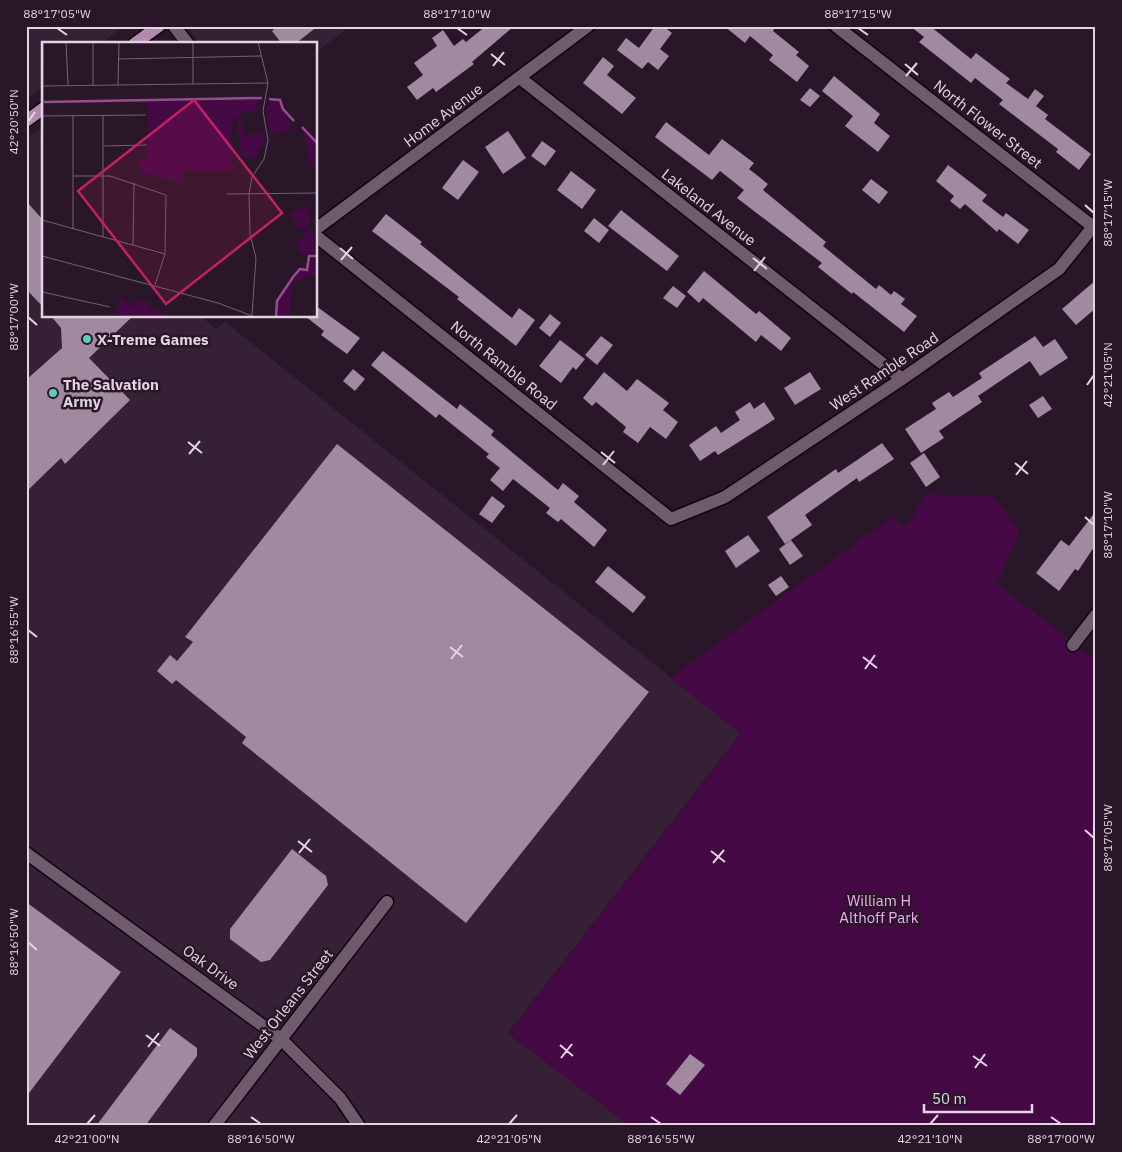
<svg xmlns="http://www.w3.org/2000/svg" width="1122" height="1152" font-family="'IBM Plex Sans',sans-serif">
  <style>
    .built { fill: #362036 }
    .green { fill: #450945 }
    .building { fill: #a189a0 }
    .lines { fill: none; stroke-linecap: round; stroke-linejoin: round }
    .minor-casing { stroke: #110310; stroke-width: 15 }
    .major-casing { stroke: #110310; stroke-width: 15 }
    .minor { stroke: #6f5a6e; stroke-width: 12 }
    .major { stroke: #b289b0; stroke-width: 12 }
    .ticks { fill: none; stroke: #e2d5e1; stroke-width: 2 }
    .poi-dot { fill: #5eceb7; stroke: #291628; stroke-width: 2 }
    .labels { text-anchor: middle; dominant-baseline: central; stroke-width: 5; stroke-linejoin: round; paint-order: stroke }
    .street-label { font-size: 15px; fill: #e2d5e1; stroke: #291628 }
    .poi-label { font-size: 15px; font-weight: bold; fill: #e2d5e1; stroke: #291628; text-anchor: start }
    .park-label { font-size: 15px; fill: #f5adf2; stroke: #291628 }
    .inset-river { fill: none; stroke: #924f90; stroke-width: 2.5 }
    .inset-road { fill: none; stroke: #736272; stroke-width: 1 }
    .view { fill: #c42162; fill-opacity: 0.15; stroke: #c42162; stroke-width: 2.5 }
    .inset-edge { fill: none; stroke: #e2d5e1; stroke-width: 2.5 }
    .neatline { fill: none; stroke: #e2d5e1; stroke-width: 2 }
    .ticks-label { font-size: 12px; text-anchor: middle; fill: #e2d5e1 }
  </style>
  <rect width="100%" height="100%" fill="#291628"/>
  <!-- built -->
  <g class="built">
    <path d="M26 26H124L100 44H44V86L26 99Z"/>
    <path d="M190 26H351L316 52V44H200L188 28Z"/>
    <path d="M44 126V316H201L216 329 225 322 741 733 508 1033 630 1126H26V138Z"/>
  </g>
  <!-- green -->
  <path class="green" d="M926 494 995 497 1019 531 997 584 1096 660V1126H630L508 1034 741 734 670 678 892 517 906 528Z"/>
  <!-- building -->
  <g class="building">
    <path d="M278 26H318L295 44H282L272 31Z"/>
    <path d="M486 26H514L472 62 474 64 436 92 433 88 417 100 407 87 423 75 414 63 437 46 432 38 443 30 454 46 463 39 466 42Z"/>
    <path d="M655 26H663L672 33 660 49 669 56 658 70 648 62 642 69 617 50 626 38 639 48Z"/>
    <path d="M724 26H776L773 31 799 52 796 55 809 66 797 82 769 60 773 55 750 36 745 43Z"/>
    <path d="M910 26H930L971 59 976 53 1010 79 1006 83 1028 99 1035 89 1044 96 1036 106 1048 115 1045 119 1091 154 1079 170 1056 152 1058 149 999 104 1003 100 975 78 971 83 919 42 924 37Z"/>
    <path d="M603 57 614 66 607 75 636 98 622 114 583 83Z"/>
    <path d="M834 76 880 114 874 123 890 136 878 152 845 126 853 116 822 91Z"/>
    <path d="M810 88 820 96 810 107 800 100Z"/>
    <path d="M666 122 709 155 722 139 754 163 749 169 768 184 763 190 826 242 823 246 876 289 879 285 891 295 894 291 905 299 901 304 917 316 904 332 853 292 852 294 818 267 822 263 737 198 744 190 720 171 712 180 655 137Z"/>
    <path d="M508 131 526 158 503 174 485 147Z"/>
    <path d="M542 141 556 151 545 166 531 156Z"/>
    <path d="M463 160 479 172 458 200 442 188Z"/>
    <path d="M948 165 987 195 982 201 1003 217 1006 213 1029 230 1018 244 999 229 997 232 965 204 960 209 950 201 954 196 936 181Z"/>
    <path d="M571 171 596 190 582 209 557 190Z"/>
    <path d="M871 179 888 192 879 204 862 190Z"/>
    <path d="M26 201 44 221V308L26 289Z"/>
    <path d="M621 210 679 256 667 271 608 226Z"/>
    <path d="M386 214 422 242 420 244 512 318 519 308 535 320 516 346 457 299 459 297 372 231Z"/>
    <path d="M594 218 609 230 599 243 584 231Z"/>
    <path d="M704 271 756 314 759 311 791 338 781 351 761 335 756 342 703 298 699 303 687 292Z"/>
    <path d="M1096 280V308L1076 325 1062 309Z"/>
    <path d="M673 286 686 296 677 308 663 298Z"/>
    <path d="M316 306 360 338 347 354 321 335 324 331 305 316H316Z"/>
    <path d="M550 314 561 323 550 337 539 328Z"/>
    <path d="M51 316H133L89 358 130 400 65 464 61 458 26 492V380L62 348 61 328Z"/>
    <path d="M601 336 613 345 597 365 585 355Z"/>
    <path d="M1035 336 1043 347 1055 339 1068 358 1040 376 1030 361 978 396 982 402 939 431 944 438 921 453 905 429 936 409 932 403 949 392 953 397 982 378 979 373Z"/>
    <path d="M560 340 585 359 576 370 573 367 561 383 539 366Z"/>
    <path d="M383 351 457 409 460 404 494 431 491 435 558 490 563 483 579 496 574 502 607 530 594 547 561 519 558 522 546 513 550 508 513 479 503 491 490 480 500 468 486 457 489 454 439 414 436 418 371 365Z"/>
    <path d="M353 369 365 379 355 391 343 381Z"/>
    <path d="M604 372 627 391 637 379 669 403 663 410 678 422 666 439 650 427 638 443 623 432 626 427 596 402 592 406 583 398Z"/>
    <path d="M810 372 821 389 795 405 784 388Z"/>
    <path d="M1043 396 1052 409 1038 418 1029 405Z"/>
    <path d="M750 402 754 409 764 402 775 419 718 455 715 451 700 461 689 445 716 426 721 433 740 420 735 412Z"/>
    <path d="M882 443 894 459 859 482 857 478 805 515 812 525 785 544 767 517 836 469 838 473Z"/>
    <path d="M337 444 649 692 466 923 242 743 246 737 176 680 172 684 157 671 170 655 177 661 193 642 185 637Z"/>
    <path d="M924 453 940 477 926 487 910 463Z"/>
    <path d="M492 496 505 506 492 523 479 514Z"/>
    <path d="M1096 511V544L1078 571 1075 569 1059 591 1036 573 1061 540 1069 546Z"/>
    <path d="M748 535 760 551 736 568 725 551Z"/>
    <path d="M791 540 803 556 790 565 779 549Z"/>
    <path d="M608 566 646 597 633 613 595 582Z"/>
    <path d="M781 576 789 587 776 596 768 585Z"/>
    <path d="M292 849 326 876 328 885 270 960 261 962 230 939V929Z"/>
    <path d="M26 902 121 972 26 1097Z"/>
    <path d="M170 1028 197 1048V1056L145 1126H96Z"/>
    <path d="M690 1054 705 1065 680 1095 666 1084Z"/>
  </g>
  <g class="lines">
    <defs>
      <g id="minor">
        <path d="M174 26 188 44"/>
        <path d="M836 26 1096 229"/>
        <path d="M520 78 902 379"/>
        <path d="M316 229 588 26"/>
        <path d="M316 236 671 519 725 497 902 379 1059 269 1096 223"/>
        <path d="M1073 645 1096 615"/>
        <path d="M26 853 281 1039 340 1098 359 1126"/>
        <path d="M214 1126 387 902"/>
      </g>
      <g id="major">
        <path d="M134 44 159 26"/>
        <path d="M26 121 44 108"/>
      </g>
    </defs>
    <!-- minor casing -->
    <use href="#minor" class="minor-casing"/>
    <!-- major casing -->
    <use href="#major" class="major-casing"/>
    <!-- minor -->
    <use href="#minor" class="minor"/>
    <!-- major -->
    <use href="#major" class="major"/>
  </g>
  <!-- ticks -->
  <path class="ticks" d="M57 28 67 35M457 28 467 35M858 28 868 35M491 54 505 65M905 64 918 75M493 66 504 52M906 76 917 63M28 122 35 112M1085 205 1094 213M340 248 353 259M753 258 767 269M341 260 352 247M754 271 765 257M28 317 37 325M1087 385 1094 375M188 442 202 453M601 452 615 463M189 454 200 441M1015 463 1028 474M603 465 614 451M1016 475 1027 461M1085 517 1094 525M28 630 37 637M450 647 463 657M863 657 877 668M451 659 462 645M865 669 875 655M1085 830 1094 838M298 841 312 852M711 851 725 862M299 853 310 839M713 863 724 850M28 942 37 950M146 1035 160 1046M560 1045 573 1056M148 1047 159 1033M973 1056 987 1066M561 1058 572 1044M975 1068 985 1054M251 1117 261 1124M651 1117 661 1124M1051 1117 1061 1124M87 1124 95 1115M509 1124 517 1115M930 1124 938 1115"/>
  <!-- markers -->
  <g class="poi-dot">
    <circle cx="87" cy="339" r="5"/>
    <circle cx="53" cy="393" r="5"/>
  </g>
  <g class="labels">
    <!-- street labels -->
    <g class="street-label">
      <text transform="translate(443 115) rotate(-37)">Home Avenue</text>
      <text transform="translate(988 124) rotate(38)">North Flower Street</text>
      <text transform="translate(709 207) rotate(38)">Lakeland Avenue</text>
      <text transform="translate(504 365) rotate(39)">North Ramble Road</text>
      <text transform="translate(884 371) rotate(-34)">West Ramble Road</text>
      <text transform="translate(211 967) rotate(36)">Oak Drive</text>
      <text transform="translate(288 1004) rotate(-52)">West Orleans Street</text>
    </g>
    <!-- poi labels -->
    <g class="poi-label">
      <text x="97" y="339">X-Treme Games</text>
      <text x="63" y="384">The Salvation<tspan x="63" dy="17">Army</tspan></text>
    </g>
    <!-- park labels -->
    <g class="park-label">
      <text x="879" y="900">William H<tspan x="879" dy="17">Althoff Park</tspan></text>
    </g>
  </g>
  <!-- overview -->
  <g transform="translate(42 42)">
    <rect width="275" height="275" fill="#291628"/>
    <path d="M187 56 220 58 215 61V69L197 72 203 94 221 90 222 103 217 105 215 117 199 114 195 76H190L189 129H140V141L101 130 96 122 98 117 105 115 106 57ZM232 58 238 60 251 88 229 93 224 69 226 61ZM259 80 275 100V124H269ZM263 155 269 181 264 188 254 185 253 178 247 169 258 168 264 162ZM269 186 275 211 261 213 253 203ZM275 216V233L266 234 250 242 248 271 246 275H234L236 259 251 237 259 227 266 229 267 218ZM78 256 91 265 93 258 107 260 108 266 131 275H75Z" fill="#450945"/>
    <path class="inset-river" d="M227 57 238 58 241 67 252 79M2 60 220 56M260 85 275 101M234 275 235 259 251 235 258 227 265 228 267 214H275"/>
    <path class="inset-road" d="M24 0 26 43M51 0V43M151 0V42M77 17 219 14M76 43 77 0M0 44 226 41M1 74 104 73M61 74V195M62 104 105 103M31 134H68L124 153 123 212 113 243M185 152 275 151M0 178 123 212M31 187V73M91 203 92 141M0 214 176 261 213 275M0 216 1 0M0 250 68 265M210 273 214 216 208 192 207 152 210 135 222 117 226 98 221 69 226 41 216 0"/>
    <path class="view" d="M152 58 240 171 124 262 36 149Z"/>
    <rect width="275" height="275" class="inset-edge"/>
  </g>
  <!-- border -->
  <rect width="1122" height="1152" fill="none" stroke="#291628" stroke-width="55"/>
  <!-- scale -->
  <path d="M924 1104v8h108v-8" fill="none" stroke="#e2d5e1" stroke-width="2.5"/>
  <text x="932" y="1104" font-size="15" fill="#e2d5e1" stroke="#291628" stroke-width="4" paint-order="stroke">50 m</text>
  <rect x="28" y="28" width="1066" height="1096" class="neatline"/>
  <g class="ticks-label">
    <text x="57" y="18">88°17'05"W</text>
    <text x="457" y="18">88°17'10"W</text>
    <text x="858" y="18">88°17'15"W</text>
    <text transform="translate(14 122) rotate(-90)" y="4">42°20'50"N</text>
    <text transform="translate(1108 213) rotate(-90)" y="4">88°17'15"W</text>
    <text transform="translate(14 317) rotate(-90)" y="4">88°17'00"W</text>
    <text transform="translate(1108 375) rotate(-90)" y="4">42°21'05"N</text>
    <text transform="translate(1108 525) rotate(-90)" y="4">88°17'10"W</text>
    <text transform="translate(14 630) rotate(-90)" y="4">88°16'55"W</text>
    <text transform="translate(1108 838) rotate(-90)" y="4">88°17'05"W</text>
    <text transform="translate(14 942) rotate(-90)" y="4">88°16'50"W</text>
    <text x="87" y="1143">42°21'00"N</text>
    <text x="261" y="1143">88°16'50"W</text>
    <text x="509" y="1143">42°21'05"N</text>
    <text x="661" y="1143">88°16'55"W</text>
    <text x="930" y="1143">42°21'10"N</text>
    <text x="1061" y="1143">88°17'00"W</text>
  </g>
</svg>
